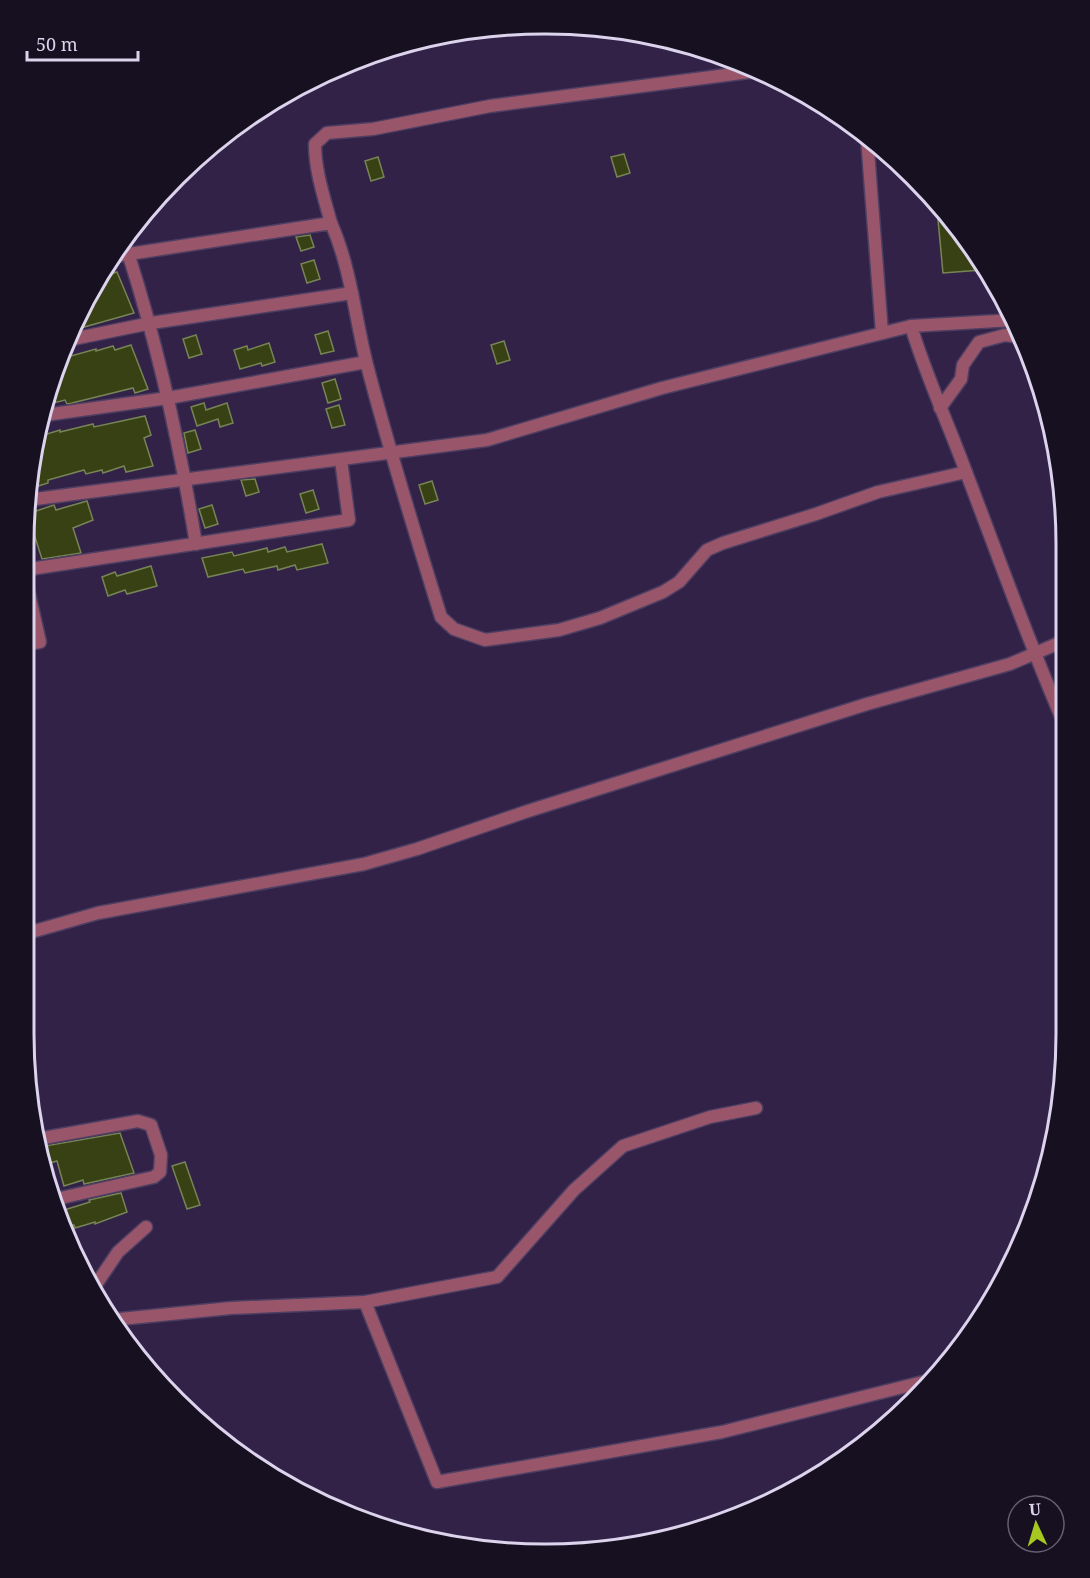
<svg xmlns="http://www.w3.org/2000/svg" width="1090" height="1578" font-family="'Noto Serif',serif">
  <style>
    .building { fill: #374114; stroke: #778455; stroke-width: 1.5 }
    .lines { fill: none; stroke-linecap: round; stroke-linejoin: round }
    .street-casing { stroke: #4d3e62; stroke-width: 15 }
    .street { stroke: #99566a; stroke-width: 12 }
    .rim { fill: none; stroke: #dcd3ec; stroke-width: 3 }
  </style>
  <rect width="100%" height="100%" fill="#322248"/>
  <!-- building -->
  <g class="building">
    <path d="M624 154 630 173 617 177 611 157Z"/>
    <path d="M378 157 384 177 371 181 365 161Z"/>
    <path d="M937 209 948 224 981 270 943 273Z"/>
    <path d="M310 235 314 247 301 251 296 237Z"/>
    <path d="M314 260 320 279 307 283 301 264Z"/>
    <path d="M117 272 134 313 77 329 94 285 100 277Z"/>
    <path d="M328 331 334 351 321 354 315 335Z"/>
    <path d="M196 335 202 354 189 358 183 339Z"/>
    <path d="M504 341 510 360 497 364 491 345Z"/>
    <path d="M269 343 275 362 262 366 261 363 240 369 234 350 247 346 248 350Z"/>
    <path d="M131 345 148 389 135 393 133 388 72 403 67 404 65 400 49 404 67 357 96 349V351L113 346 115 350Z"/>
    <path d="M335 379 341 399 328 403 322 383Z"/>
    <path d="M204 403 206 410 227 403 233 423 220 427 218 419 197 426 191 407Z"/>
    <path d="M339 405 345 425 332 428 326 409Z"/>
    <path d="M145 416 151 435 144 438 153 466 126 472 124 466 103 473 102 470 86 474 84 470 48 480V483L35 487 31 473 37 437 60 430V432L93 424 94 427Z"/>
    <path d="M195 430 201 449 188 453 184 433Z"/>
    <path d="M255 479 259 492 246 496 241 480Z"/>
    <path d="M432 481 438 500 425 504 419 485Z"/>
    <path d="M313 490 319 509 306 513 300 494Z"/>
    <path d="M87 501 93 520 73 528 81 553 42 559 34 534 25 537 27 514 54 505 56 510Z"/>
    <path d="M212 505 218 524 205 528 199 509Z"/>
    <path d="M322 544 328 563 297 570 295 565 278 570 277 566 245 573 243 569 208 577 202 558 232 552 234 556 267 548 268 552 285 547 287 552Z"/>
    <path d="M151 566 157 586 127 594 125 590 108 596 102 577 115 572 117 576Z"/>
    <path d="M120 1133 134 1173 84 1184 83 1180 64 1186 57 1161 50 1163 48 1158 41 1161 39 1147Z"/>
    <path d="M185 1162 200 1205 187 1209 172 1166Z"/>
    <path d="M121 1193 127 1212 95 1224V1222L75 1228 74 1225 68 1227 61 1211 90 1202 89 1200Z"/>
  </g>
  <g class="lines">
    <defs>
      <g id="street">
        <path d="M867 138 882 333"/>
        <path d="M331 223C324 197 315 171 315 144L327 133 373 129 490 106 757 71"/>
        <path d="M116 256 331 223C351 268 355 318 367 365 389 450 415 533 441 617L454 629 485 640 559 630 600 618 663 592 679 582 707 550 723 543 816 514 878 492 966 472"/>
        <path d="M129 256C159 350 180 446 196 544"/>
        <path d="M1014 320 911 326C926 376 948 423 966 472 999 558 1029 644 1066 728"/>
        <path d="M73 339 151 323 352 293"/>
        <path d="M940 408 961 379 963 365 979 342 1005 335 1020 337"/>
        <path d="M45 415 168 398 366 362"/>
        <path d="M28 500 487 440 662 388 911 326"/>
        <path d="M24 570 349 520 341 460"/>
        <path d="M24 645 40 642 24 572"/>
        <path d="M24 934 98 913 364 864 417 849 525 812 867 704 1010 664 1066 640"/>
        <path d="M38 1139 138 1121 151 1125 161 1155 160 1172 154 1177 56 1199"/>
        <path d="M95 1286 118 1252 146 1227"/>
        <path d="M365 1302 497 1277 574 1190 623 1146 710 1117 756 1108"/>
        <path d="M110 1320 231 1308 365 1302 437 1482 722 1432 931 1380"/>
      </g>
    </defs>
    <!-- street casing -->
    <use href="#street" class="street-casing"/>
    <!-- street -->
    <use href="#street" class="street"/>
  </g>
  <!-- crop -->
  <path d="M0 0H1090V1578H0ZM544 34H546A510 510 0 0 1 1056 544V1034A510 510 0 0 1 546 1544H544A510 510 0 0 1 34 1034V544A510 510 0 0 1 544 34Z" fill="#171021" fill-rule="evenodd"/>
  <path class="rim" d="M544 34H546A510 510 0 0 1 1056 544V1034A510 510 0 0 1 546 1544H544A510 510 0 0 1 34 1034V544A510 510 0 0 1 544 34Z"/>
  <!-- north arrow -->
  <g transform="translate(1036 1524) rotate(356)"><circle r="28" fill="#171021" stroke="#665e72" stroke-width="1.5"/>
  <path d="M0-4.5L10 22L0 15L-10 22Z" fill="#a6c820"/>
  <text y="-9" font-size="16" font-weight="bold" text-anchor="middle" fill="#dcd3ec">U</text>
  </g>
  <!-- scale -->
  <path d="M27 51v9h111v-9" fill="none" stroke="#dcd3ec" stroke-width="3"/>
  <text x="36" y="51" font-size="18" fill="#dcd3ec" stroke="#171021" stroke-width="4.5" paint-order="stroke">50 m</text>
</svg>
